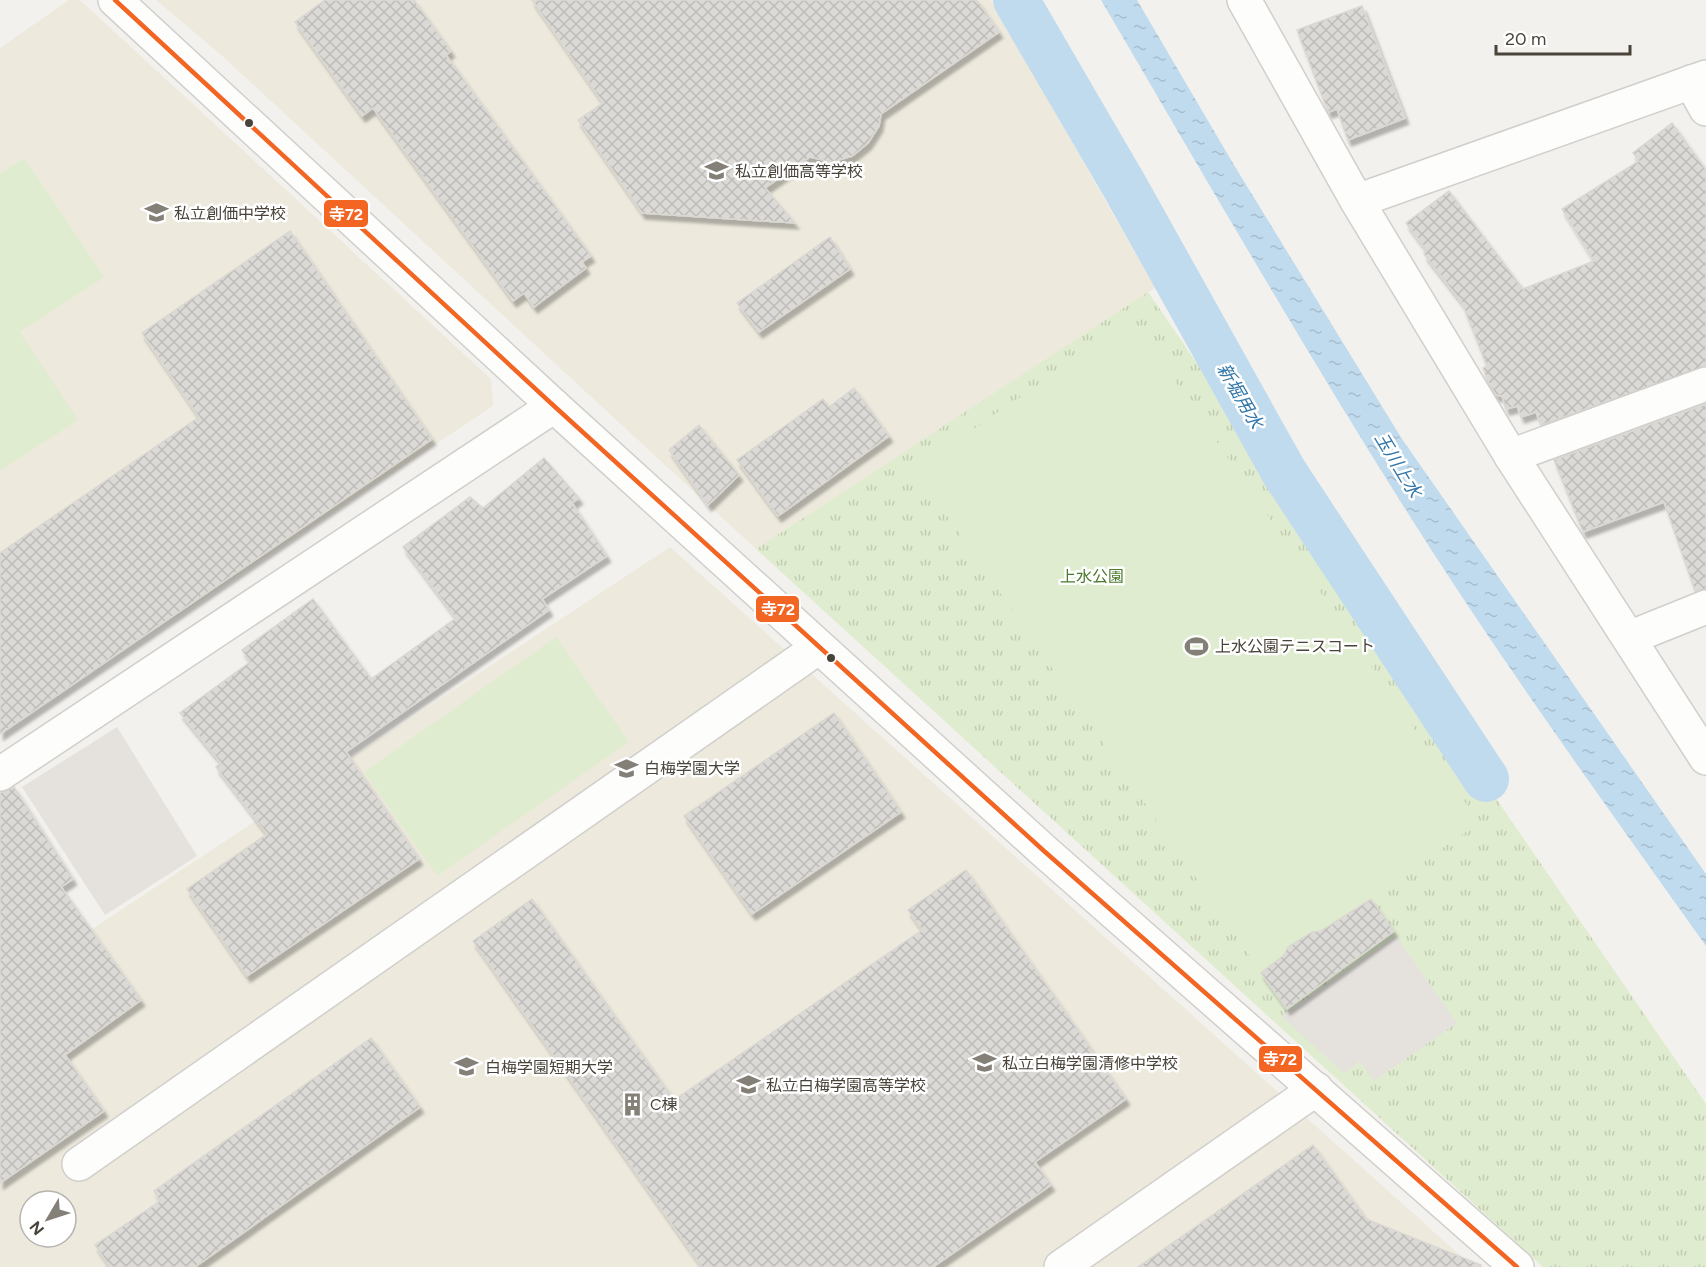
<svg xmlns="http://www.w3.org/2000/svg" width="1706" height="1267" font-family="Figtree,'Noto Sans JP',sans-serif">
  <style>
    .education { fill: #ede9dd; fill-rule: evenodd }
    .park { fill: url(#park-tufts) }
    .pitch { fill: #e0eccf }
    .parking { fill: #e5e2de }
    .water { fill: url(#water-ripples) }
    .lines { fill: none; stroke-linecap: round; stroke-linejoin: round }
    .canal { stroke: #c1dbee; stroke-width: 46 }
    .building { fill: url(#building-cross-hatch); stroke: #dbd8d3; stroke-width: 1.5; filter: url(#shadow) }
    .minor-casing { stroke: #d1cfcb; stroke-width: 36 }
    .minor { stroke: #fdfdfc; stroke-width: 33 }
    .bus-1-casing { stroke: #fff; stroke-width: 9 }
    .bus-1 { stroke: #f26522; stroke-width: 4.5 }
    .bus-dot { fill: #494339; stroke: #fff; stroke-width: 2 }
    .labels { text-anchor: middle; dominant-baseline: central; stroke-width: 5; stroke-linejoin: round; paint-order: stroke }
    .poi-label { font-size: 16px; fill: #494339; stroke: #fff; text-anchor: start }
    .park-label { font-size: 16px; fill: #4a7a2e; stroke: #fff }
    .water-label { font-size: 18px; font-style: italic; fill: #37a; stroke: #fff }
    .line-badge { stroke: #fff; stroke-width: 2 }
    .badge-label { font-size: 16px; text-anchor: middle; font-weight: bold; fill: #fff }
  </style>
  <defs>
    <pattern id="park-tufts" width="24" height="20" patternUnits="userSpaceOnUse" patternTransform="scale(1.5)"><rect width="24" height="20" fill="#e0eccf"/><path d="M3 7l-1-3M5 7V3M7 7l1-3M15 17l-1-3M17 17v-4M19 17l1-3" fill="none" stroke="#c2ccb2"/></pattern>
    <pattern id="water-ripples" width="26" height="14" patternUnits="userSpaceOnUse" patternTransform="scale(1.5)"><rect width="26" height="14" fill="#c1dbee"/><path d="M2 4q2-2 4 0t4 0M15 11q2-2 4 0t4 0" fill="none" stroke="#a7bdcd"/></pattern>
    <pattern id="building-cross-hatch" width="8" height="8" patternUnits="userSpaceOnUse" patternTransform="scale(1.5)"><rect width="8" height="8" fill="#dcdad6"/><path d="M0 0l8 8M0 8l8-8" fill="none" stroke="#bebcb8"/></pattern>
    <filter id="shadow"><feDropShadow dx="3.5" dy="6" stdDeviation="1.5" flood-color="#0004"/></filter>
  </defs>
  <rect width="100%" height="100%" fill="#f3f1ed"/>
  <!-- education -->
  <g class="education">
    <path d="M69 0H80L491 379 493 406 0 734V48Z"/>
    <path d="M156 0H991L1155 288 756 549 219 53Z"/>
    <path d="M670 547 1473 1267H0V990ZM30 1201H66V1237H30Z"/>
  </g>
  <!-- park -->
  <path class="park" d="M1148 292 1706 1104V1267H1543L756 549Z"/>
  <!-- pitch -->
  <g class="pitch">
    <path d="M24 158 104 277 20 332 78 420 0 471V174Z"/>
    <path d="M1133 320 1479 823 1261 972 915 469Z"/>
    <path d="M556 637 629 742 437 876 364 772Z"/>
  </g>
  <!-- parking -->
  <g class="parking">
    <path d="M117 727 197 856 105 915 22 787Z"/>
    <path d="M1396 936 1457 1023 1374 1081 1360 1061 1344 1073 1281 1016Z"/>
  </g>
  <!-- water -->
  <path class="water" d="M1101 0H1137L1234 165 1402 439 1706 874V946C1602 800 1497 655 1402 504 1298 338 1200 169 1101 0Z"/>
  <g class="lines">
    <!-- canal -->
    <path class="canal" d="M1016 0 1125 187 1284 472 1486 779"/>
  </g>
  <!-- building -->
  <g class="building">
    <path d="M325 0H414L451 51 446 55 591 256 582 262 586 268 534 307 524 293 513 301 373 108 362 116 295 22Z"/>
    <path d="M532 0H977L999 32 881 114 879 126 868 143 852 156 832 162 810 157 765 188 795 223 642 213 578 120 603 103Z"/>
    <path d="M1362 6 1405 118 1348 140 1337 109 1328 112 1327 109 1297 30Z"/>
    <path d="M1672 123 1706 170V366L1541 425 1536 412 1521 417 1517 406 1506 409 1502 396 1496 395 1488 382 1483 368 1487 366 1462 303 1424 254 1427 251 1406 223 1449 191 1523 289 1594 261 1562 209 1639 161 1633 153Z"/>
    <path d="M290 231 432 439 0 734V553L199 417 142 333Z"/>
    <path d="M830 237 850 269 759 332 737 303Z"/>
    <path d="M854 388 889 436 778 516 737 460 823 399 829 407Z"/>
    <path d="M1706 404V589L1695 591 1664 502 1583 532 1554 460Z"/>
    <path d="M699 425 739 475 708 505 669 450Z"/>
    <path d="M544 458 579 498 572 503 607 556 542 599 549 610 346 752 419 859 247 976 187 889 267 834 216 767 221 763 180 713 250 662 242 650 313 599 371 679 456 618 403 547 470 497 483 508Z"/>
    <path d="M834 713 901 812 752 914 684 816Z"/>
    <path d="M14 787 73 879 61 887 141 1000 65 1055 104 1111 0 1183V793Z"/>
    <path d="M966 870 1126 1099 1035 1162 1051 1185 933 1267H702L473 941 532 899 674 1100 922 930 908 910Z"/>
    <path d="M1371 899 1394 931 1287 1009 1261 973 1284 955 1288 947 1312 932 1321 931Z"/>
    <path d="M371 1038 420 1107 195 1267H110L95 1245 160 1201 154 1191Z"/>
    <path d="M1313 1145 1366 1219 1481 1265V1267H1138Z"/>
  </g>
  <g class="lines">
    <defs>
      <g id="minor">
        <path d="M115 0 554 406 1044 851 1517 1267"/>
        <path d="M1244 0 1357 201 1511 456 1706 758"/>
        <path d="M1691 82 1706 109"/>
        <path d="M1357 201 1706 77"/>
        <path d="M1511 456 1706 384"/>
        <path d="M1629 638 1706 607"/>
        <path d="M0 774 554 406"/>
        <path d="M79 1164 819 647"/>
        <path d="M1061 1267 1316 1089"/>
      </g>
    </defs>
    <!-- minor casing -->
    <use href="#minor" class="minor-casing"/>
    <!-- minor -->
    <use href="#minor" class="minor"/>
    <defs>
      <path id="bus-1" d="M115 0 554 406 1044 851 1517 1267"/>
    </defs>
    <!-- bus-1 casing -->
    <use href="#bus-1" class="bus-1-casing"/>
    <!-- bus-1 -->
    <use href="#bus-1" class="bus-1"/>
  </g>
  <!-- icons -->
  <defs>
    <symbol id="school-bare" viewBox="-9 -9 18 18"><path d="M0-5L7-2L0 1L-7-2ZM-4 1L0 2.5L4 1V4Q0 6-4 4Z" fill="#848078" stroke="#fff" stroke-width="2.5" paint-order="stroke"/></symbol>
    <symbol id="stadium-bare" viewBox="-9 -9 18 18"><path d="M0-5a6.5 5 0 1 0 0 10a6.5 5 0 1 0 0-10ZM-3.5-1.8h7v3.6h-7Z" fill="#848078" stroke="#fff" stroke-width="2.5" paint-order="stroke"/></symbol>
    <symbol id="university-bare" viewBox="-9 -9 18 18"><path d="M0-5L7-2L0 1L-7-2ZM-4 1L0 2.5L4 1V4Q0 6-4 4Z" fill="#848078" stroke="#fff" stroke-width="2.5" paint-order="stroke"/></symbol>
    <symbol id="building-bare" viewBox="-9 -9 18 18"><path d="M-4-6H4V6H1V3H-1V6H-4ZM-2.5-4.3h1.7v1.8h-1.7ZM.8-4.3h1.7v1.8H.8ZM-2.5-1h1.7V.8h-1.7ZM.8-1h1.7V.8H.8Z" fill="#848078" stroke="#fff" stroke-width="2.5" paint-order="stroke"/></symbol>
  </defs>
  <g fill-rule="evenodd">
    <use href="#school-bare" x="700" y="154" width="33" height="33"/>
    <use href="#school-bare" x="140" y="196" width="33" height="33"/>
    <use href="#stadium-bare" x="1180" y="630" width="33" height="33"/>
    <use href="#university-bare" x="610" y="752" width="33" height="33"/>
    <use href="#school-bare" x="968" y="1046" width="33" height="33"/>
    <use href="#university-bare" x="450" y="1050" width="33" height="33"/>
    <use href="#school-bare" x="732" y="1068" width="33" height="33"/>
    <use href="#building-bare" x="616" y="1088" width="33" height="33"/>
  </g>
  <!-- markers -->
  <g class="bus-dot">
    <circle cx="249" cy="123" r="5"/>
    <circle cx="831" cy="658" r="5"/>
  </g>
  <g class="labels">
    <!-- poi labels -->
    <g class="poi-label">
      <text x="735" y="171">私立創価高等学校</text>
      <text x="174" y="213">私立創価中学校</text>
      <text x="1215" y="646">上水公園テニスコート</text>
      <text x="644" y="768">白梅学園大学</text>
      <text x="1002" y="1063">私立白梅学園清修中学校</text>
      <text x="485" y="1067">白梅学園短期大学</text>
      <text x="766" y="1085">私立白梅学園高等学校</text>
      <text x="650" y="1104">C棟</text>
    </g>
    <!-- park labels -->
    <g class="park-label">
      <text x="1092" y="576">上水公園</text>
    </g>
    <!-- water labels -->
    <g class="water-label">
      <text transform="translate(1240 396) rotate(60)">新堀用水</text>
      <text transform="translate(1398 465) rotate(59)">玉川上水</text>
    </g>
  </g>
  <g class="line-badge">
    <rect x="323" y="199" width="46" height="29" rx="6" fill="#f26522"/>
    <rect x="755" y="595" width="45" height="28" rx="6" fill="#f26522"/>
    <rect x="1258" y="1045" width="45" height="28" rx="6" fill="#f26522"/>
  </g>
  <g class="badge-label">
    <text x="346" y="220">寺72</text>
    <text x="778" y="615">寺72</text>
    <text x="1280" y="1065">寺72</text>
  </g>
  <!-- north arrow -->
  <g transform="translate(48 1219) rotate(231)"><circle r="28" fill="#ffffff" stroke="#b6b4b0" stroke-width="1.5"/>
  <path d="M0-4.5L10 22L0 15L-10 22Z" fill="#848078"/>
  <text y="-9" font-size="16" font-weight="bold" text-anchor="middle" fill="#494339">N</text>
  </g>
  <!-- scale -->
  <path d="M1496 45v9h134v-9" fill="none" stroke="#494339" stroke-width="3"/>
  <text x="1505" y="45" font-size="18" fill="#494339" stroke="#ffffff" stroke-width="4.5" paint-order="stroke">20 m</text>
</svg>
